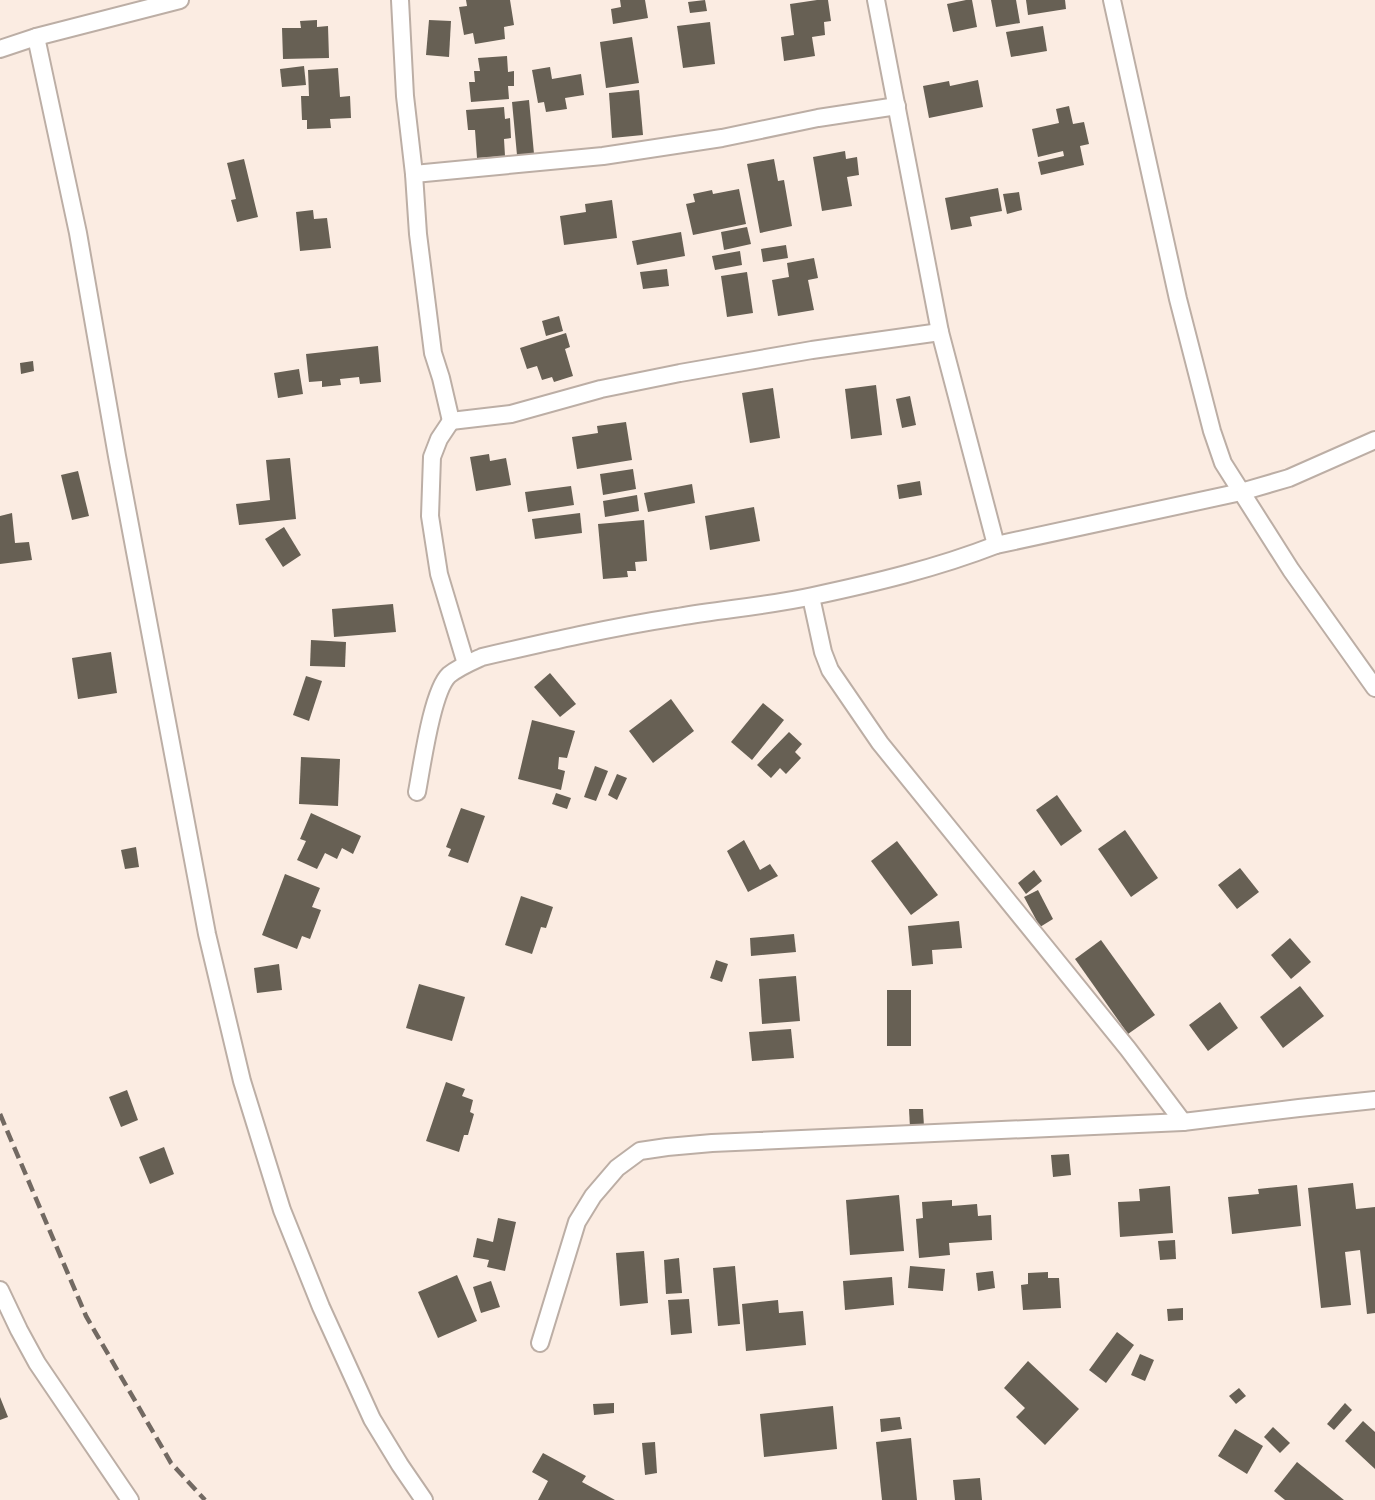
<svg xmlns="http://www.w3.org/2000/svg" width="1375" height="1500" font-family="Barlow,sans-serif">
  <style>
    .building { fill: #676054 }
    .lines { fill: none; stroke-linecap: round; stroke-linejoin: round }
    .minor-casing { stroke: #bcaea5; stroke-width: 20 }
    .minor { stroke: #fff; stroke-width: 16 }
    .rail { stroke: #726962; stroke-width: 4.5; stroke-dasharray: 12 6; stroke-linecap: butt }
  </style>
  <rect width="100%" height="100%" fill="#fbece2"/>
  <!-- building -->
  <g class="building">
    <path d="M466 0H510L514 25 504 27 505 39 475 44 473 33 464 35 459 7 467 6Z"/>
    <path d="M620 0H645L648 18 613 24 611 9 621 7Z"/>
    <path d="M705 0 707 11 690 13 688 2Z"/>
    <path d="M817 0H828L831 21 824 22 825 35 812 37 815 56 784 61 781 37 794 35 790 4Z"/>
    <path d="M966 0H972L977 27 953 32 947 4Z"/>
    <path d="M991 0H1016L1020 23 996 27Z"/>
    <path d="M1026 0H1065L1066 9 1028 15Z"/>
    <path d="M317 20V27L328 26 329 58 283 59 282 28H301L300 21Z"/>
    <path d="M429 20 451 21 449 57 426 55Z"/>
    <path d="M710 22 715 64 683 68 677 26Z"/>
    <path d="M1043 26 1047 51 1011 57 1006 32Z"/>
    <path d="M632 37 639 83 606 88 600 42Z"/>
    <path d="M507 56 508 72 514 71V86H508L509 99 471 102 469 82H475L474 71H480L478 58Z"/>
    <path d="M304 66 306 85 282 87 280 69Z"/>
    <path d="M550 67 552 79 581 74 584 95 565 98 567 109 546 112 544 102 538 103 532 70Z"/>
    <path d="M338 68 340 97 350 96 351 118 330 119 331 128 307 129V120H302L301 96H309L308 70Z"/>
    <path d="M978 80 983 107 929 118 923 86 949 81 950 86Z"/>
    <path d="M639 90 643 135 612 138 609 93Z"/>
    <path d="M529 100 534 154 517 155 512 102Z"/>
    <path d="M1069 106 1073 124 1084 122 1089 144 1080 146 1084 165 1041 175 1038 162 1064 156 1063 151 1038 157 1032 129 1059 123 1056 109Z"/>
    <path d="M504 107 505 119 510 118 511 138 504 139 505 156 477 158 475 130H468L466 110Z"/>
    <path d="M845 151 846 159 857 157 859 175 847 177 852 206 822 211 813 157Z"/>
    <path d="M244 159 258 217 237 222 231 200 236 199 227 163Z"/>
    <path d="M774 159 778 181 784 180 792 226 760 233 747 164Z"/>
    <path d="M998 188 1002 211 970 217 972 226 951 230 945 198Z"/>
    <path d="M739 189 746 224 693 235 686 204 695 202 693 194 712 190 713 194Z"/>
    <path d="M1019 192 1022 210 1007 214 1003 194Z"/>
    <path d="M612 200 617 238 564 245 560 216 586 212 585 204Z"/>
    <path d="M313 210 314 219 327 218 331 248 300 251 296 212Z"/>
    <path d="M747 227 751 244 724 250 721 232Z"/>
    <path d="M681 232 685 256 637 265 632 241Z"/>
    <path d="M786 245 788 258 763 262 761 249Z"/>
    <path d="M740 251 742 265 715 270 712 256Z"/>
    <path d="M814 258 818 278 808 280 814 310 778 316 772 280 789 277 787 263Z"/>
    <path d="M667 269 669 286 643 289 640 272Z"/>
    <path d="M747 272 753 313 727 317 721 276Z"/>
    <path d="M559 316 563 331 546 336 542 321Z"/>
    <path d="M566 333 570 347 565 349 573 376 554 382 552 377 542 380 537 366 527 369 520 348Z"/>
    <path d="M378 346 381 382 360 384 359 377 340 379 341 385 322 387V381L309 382 306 354Z"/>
    <path d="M33 361 34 371 21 374 20 363Z"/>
    <path d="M299 369 303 394 278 398 274 373Z"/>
    <path d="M876 385 882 435 851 439 845 389Z"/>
    <path d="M773 388 780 438 750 443 742 393Z"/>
    <path d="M910 396 916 425 902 428 896 399Z"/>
    <path d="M626 422 632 460 577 469 572 437 598 433 597 426Z"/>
    <path d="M489 454 490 461 506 458 511 485 476 491 470 457Z"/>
    <path d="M290 458 296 519 239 525 236 504 270 500 266 460Z"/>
    <path d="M633 469 636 489 603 495 600 474Z"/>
    <path d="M78 471 89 516 72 520 61 475Z"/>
    <path d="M920 481 922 495 899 499 897 485Z"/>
    <path d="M692 484 695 503 648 512 644 493Z"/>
    <path d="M571 486 574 505 528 512 525 492Z"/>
    <path d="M637 495 639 511 605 517 603 501Z"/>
    <path d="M754 507 760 541 710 550 705 516Z"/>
    <path d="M12 513 15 543 29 542 32 560 0 564V516Z"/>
    <path d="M580 513 582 533 535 539 532 519Z"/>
    <path d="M644 520 647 561 635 562 636 571H627L628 577 603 579 598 524Z"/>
    <path d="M284 527 301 555 283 567 265 539Z"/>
    <path d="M393 604 396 632 334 637 332 609Z"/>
    <path d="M311 640 346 642 345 667 310 666Z"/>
    <path d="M111 652 117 693 78 699 72 658Z"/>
    <path d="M550 673 576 704 560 717 534 687Z"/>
    <path d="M306 676 322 681 309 721 293 715Z"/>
    <path d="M671 699 694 731 653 763 629 731Z"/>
    <path d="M763 703 784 720 752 760 731 742Z"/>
    <path d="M532 720 575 731 567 758 559 757 558 769 565 771 561 790 518 779Z"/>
    <path d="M789 732 802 744 795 752 801 758 786 774 780 768 771 778 757 765Z"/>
    <path d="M301 757 340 759 338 806 299 804Z"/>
    <path d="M595 766 608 771 596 801 584 797Z"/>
    <path d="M617 774 627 778 617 800 608 795Z"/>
    <path d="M556 793 571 798 567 809 552 804Z"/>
    <path d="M1057 795 1082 831 1061 846 1036 810Z"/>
    <path d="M461 808 485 816 468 863 448 856 451 849 446 847Z"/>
    <path d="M311 813 361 836 353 854 342 848 337 859 325 853 317 869 297 860 306 841 300 839Z"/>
    <path d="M1125 830 1158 878 1131 897 1098 849Z"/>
    <path d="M744 840 760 870 770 864 778 876 748 892 727 851Z"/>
    <path d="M897 841 938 895 911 915 871 861Z"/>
    <path d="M136 847 139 867 125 869 121 850Z"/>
    <path d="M1240 868 1259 892 1237 909 1218 885Z"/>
    <path d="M1034 870 1042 881 1026 894 1018 883Z"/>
    <path d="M285 874 320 888 312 907 321 910 310 939 302 936 297 949 262 935Z"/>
    <path d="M1038 890 1053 919 1040 927 1024 897Z"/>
    <path d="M521 896 553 907 546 928 541 927 532 954 505 945Z"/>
    <path d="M959 921 962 948 932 950 933 964 912 966 908 926Z"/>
    <path d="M794 934 796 952 751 956 750 938Z"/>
    <path d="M1290 938 1311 962 1291 979 1271 955Z"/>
    <path d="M1101 940 1155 1015 1128 1034 1075 959Z"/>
    <path d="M716 960 728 964 722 982 710 978Z"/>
    <path d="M279 964 282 990 257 993 254 968Z"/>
    <path d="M796 976 800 1021 762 1024 759 979Z"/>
    <path d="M419 984 465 997 452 1041 406 1028Z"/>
    <path d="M1300 986 1324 1016 1283 1048 1260 1017Z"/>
    <rect x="887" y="990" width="24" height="56"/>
    <path d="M1220 1002 1238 1028 1208 1051 1189 1025Z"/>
    <path d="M791 1029 794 1058 752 1061 749 1032Z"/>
    <path d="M446 1082 465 1089 462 1096 473 1100 470 1112 474 1114 468 1135H464L459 1152 426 1141Z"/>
    <path d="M127 1090 138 1120 121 1127 109 1097Z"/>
    <path d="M909 1109H923L924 1127 910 1128Z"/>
    <path d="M164 1147 174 1174 150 1184 139 1157Z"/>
    <path d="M1069 1154 1071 1175 1053 1177 1051 1155Z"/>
    <path d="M1353 1183 1356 1209 1375 1207V1313L1367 1314 1360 1250 1345 1252 1351 1305 1321 1308 1308 1188Z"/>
    <path d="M1297 1185 1301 1226 1232 1234 1228 1197 1259 1194 1258 1189Z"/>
    <path d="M1170 1186 1173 1233 1120 1237 1118 1202 1140 1201 1139 1189Z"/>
    <path d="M899 1195 904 1251 850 1255 846 1200Z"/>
    <path d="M952 1200V1206L977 1204 978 1216 991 1215 992 1240 949 1243 950 1255 919 1258 916 1219 923 1218 922 1202Z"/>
    <path d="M498 1218 516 1222 505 1271 487 1267 489 1260 473 1257 477 1238 493 1242Z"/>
    <path d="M1175 1240 1176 1259 1160 1260 1158 1241Z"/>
    <path d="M644 1251 648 1303 620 1306 616 1253Z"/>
    <path d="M679 1258 682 1293 666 1294 664 1260Z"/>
    <path d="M735 1266 740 1324 718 1326 713 1268Z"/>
    <path d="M910 1266 945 1269 943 1291 908 1288Z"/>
    <path d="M993 1271 995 1288 978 1291 976 1273Z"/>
    <path d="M1048 1272V1278H1059L1061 1308 1023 1310 1021 1285 1028 1284V1273Z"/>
    <path d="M457 1275 477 1321 438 1338 418 1292Z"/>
    <path d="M892 1277 894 1305 845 1310 843 1281Z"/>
    <path d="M491 1281 500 1307 481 1313 473 1287Z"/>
    <path d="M689 1299 692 1333 671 1335 668 1300Z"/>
    <path d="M778 1300 779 1313 803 1311 806 1345 746 1351 742 1304Z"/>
    <path d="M1183 1308V1320L1168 1321 1167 1309Z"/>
    <path d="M1117 1332 1134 1345 1106 1383 1089 1370Z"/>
    <path d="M1140 1354 1154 1360 1145 1381 1131 1375Z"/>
    <path d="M1028 1361 1079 1409 1045 1445 1016 1417 1025 1408 1004 1388Z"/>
    <path d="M1239 1388 1246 1396 1236 1404 1229 1396Z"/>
    <path d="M0 1397 8 1417 0 1420Z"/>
    <path d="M614 1403V1413L594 1415 593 1404Z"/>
    <path d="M1345 1403 1352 1410 1334 1430 1327 1424Z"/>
    <path d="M833 1406 837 1449 764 1457 760 1414Z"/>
    <path d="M900 1417 902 1429 881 1432 880 1419Z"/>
    <path d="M1363 1421 1375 1432V1469L1345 1441Z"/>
    <path d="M1273 1427 1290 1443 1280 1453 1264 1437Z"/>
    <path d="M1235 1429 1263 1446 1247 1474 1218 1456Z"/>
    <path d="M911 1438 917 1500H882L876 1442Z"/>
    <path d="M655 1442 657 1473 645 1475 642 1443Z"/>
    <path d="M543 1453 586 1476 582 1482 615 1500H538L548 1481 532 1472Z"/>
    <path d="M1297 1462 1344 1500H1285L1274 1491Z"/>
    <path d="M980 1478 982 1500H955L953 1480Z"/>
  </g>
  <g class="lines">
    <defs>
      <g id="minor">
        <path d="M400 0 405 96 414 174 418 234 433 353 441 378 451 421 511 414 601 389 680 373 812 350 940 332"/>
        <path d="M876 0 940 332 996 545"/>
        <path d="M1112 0 1178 299 1212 431 1223 463 1291 570 1375 688"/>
        <path d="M36 37 78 233 117 456 207 934 242 1081 282 1210 321 1307 372 1419 400 1465 424 1500"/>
        <path d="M0 49 36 37 180 0"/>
        <path d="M414 174 603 156 722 138 818 118 897 106"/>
        <path d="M451 421 439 439 432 457 430 516 439 574 466 664"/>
        <path d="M811 597 823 652 830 670 880 743 1128 1049 1183 1122"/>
        <path d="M417 792C422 766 432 691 449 675 459 667 471 662 482 657 547 642 612 627 678 617 723 609 768 606 813 596 874 583 937 568 996 545L1241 492 1289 478 1375 440"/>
        <path d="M0 1290 19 1330 37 1363 130 1500"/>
        <path d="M540 1343 577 1222 593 1196 617 1168 640 1151 667 1147 712 1143 1183 1122 1299 1108 1375 1100"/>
      </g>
    </defs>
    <!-- minor casing -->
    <use href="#minor" class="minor-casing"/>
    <!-- minor -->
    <use href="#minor" class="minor"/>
    <!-- rail -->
    <path class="rail" d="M0 1114 86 1316 171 1463 205 1500"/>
  </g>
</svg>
